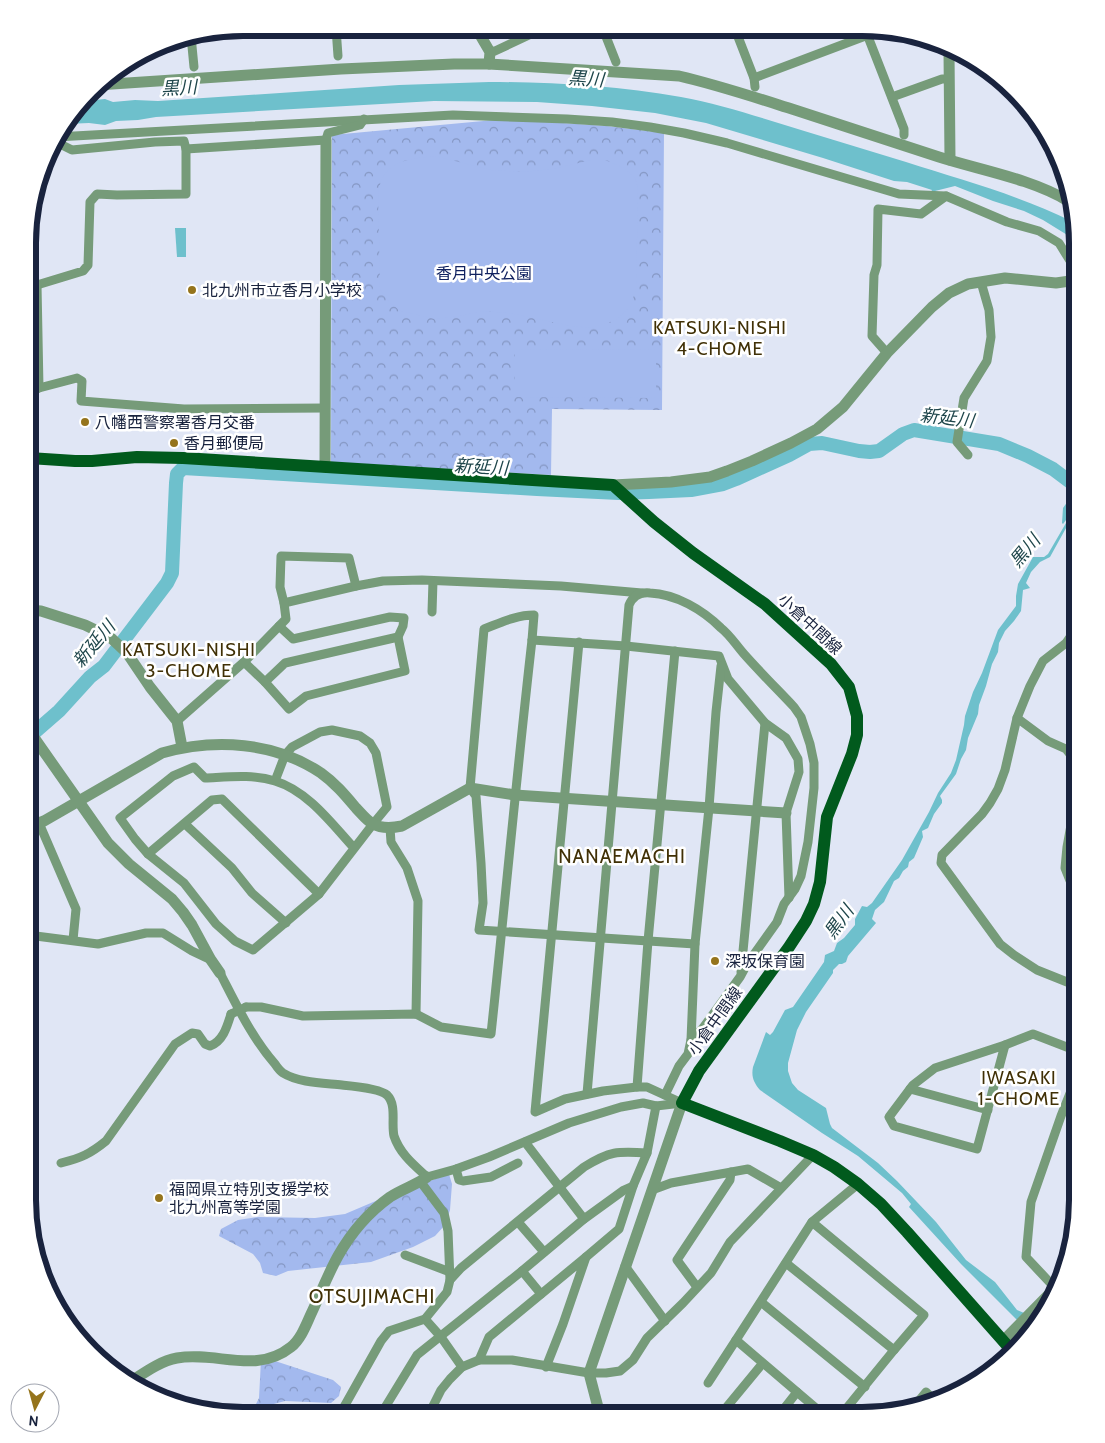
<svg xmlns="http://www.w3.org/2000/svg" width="1105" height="1443" font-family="Cabin,'Noto Sans JP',sans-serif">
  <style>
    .forest { fill: url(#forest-crowns) }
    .pitch { fill: #a3b9ee }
    .water { fill: #6ec0cc }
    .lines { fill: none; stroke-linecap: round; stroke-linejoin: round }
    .river { stroke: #6ec0cc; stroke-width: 14 }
    .minor { stroke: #769b79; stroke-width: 9 }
    .tertiary { stroke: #769b79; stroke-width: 11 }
    .primary { stroke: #015a1d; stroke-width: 12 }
    .minor-bridge { stroke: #769b79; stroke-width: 9 }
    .poi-dot { fill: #95741c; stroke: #fff; stroke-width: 2 }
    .labels { text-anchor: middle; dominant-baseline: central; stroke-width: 5; stroke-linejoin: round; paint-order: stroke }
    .park-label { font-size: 16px; fill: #112260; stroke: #fff }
    .poi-label { font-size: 16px; fill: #19233e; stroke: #fff; text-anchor: start }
    .street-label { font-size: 16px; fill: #19233e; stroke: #fff }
    .water-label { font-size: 18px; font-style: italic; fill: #1f464b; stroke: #fff }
    .neighbourhood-label { font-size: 18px; letter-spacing: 1px; fill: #403006; stroke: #fff }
    .quarter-label { font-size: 19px; letter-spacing: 1px; fill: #403006; stroke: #fff }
    .rim { fill: none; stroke: #19233e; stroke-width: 6 }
  </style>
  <defs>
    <pattern id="forest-crowns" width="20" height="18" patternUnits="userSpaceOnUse" patternTransform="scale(1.25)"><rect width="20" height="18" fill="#a3b9ee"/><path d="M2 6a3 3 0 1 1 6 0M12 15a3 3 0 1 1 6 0" fill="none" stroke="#8496c2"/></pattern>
  </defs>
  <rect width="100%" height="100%" fill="#e0e6f5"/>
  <!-- forest -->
  <g class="forest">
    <path d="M505 119 607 126 664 133 662 410 552 409 551 475 331 462 332 135Z"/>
    <path d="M449 1174 452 1184 450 1210 445 1225 435 1236 413 1247 371 1262 288 1271 276 1276 263 1273 260 1263 253 1254 219 1236 221 1229 238 1220 258 1217 315 1218 345 1214 385 1197Z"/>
    <path d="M261 1360H272L333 1380 341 1387 339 1396 331 1403 285 1401 270 1405 265 1414H251L259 1398Z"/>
  </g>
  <!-- pitch -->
  <g class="pitch">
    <path d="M435 156 491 170 523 172 553 169 591 160H605L624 168 635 178 638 188 636 289 630 307 616 320 592 328 571 326 509 313 483 311 459 316 435 319 401 311 389 302 380 289 378 190C380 187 380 182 382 179 392 159 416 158 435 156Z"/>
    <path d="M515 349 656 350V398L515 397Z"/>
  </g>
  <!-- water -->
  <g class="water">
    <path d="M489 82C552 82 618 86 681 97 721 104 761 118 801 130 836 141 871 151 906 162 962 180 1019 195 1073 222L1077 241 1043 220 1024 211 993 201 955 186 931 192 932 190 907 182 894 181 823 158 706 123 655 113 592 106 537 102 434 101 156 117 138 120 116 121 105 125 89 123 66 124 85 101 105 99 113 102 135 100 158 101 399 85Z"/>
    <path d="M175 228H186V257H177Z"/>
    <path d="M1077 472V500L1075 499V502L1068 507V512L1071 519 1050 557 1040 562 1031 572 1026 583 1030 588 1023 590 1021 611 1014 621 1005 631 999 643 998 652 992 664 986 686 979 705 978 714 968 738 966 750 961 759 956 774 940 796 942 800V803L934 814 928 828 922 831 923 837 914 858 909 862 908 867 903 871 899 878 894 881 884 902 875 910 872 919 876 923 848 956 846 962 842 964H839L833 970V973L806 1012 797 1030 788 1063V1071L792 1083 798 1090 826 1108 830 1124 832 1128 878 1163 897 1181 936 1222 966 1260 995 1282 1017 1310 1036 1318 1037 1325 1030 1333 961 1264 909 1207 911 1204 902 1193 858 1156 822 1133 760 1090C754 1083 751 1077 753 1067L766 1032 770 1035 773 1032 785 1010 793 1007 824 962 825 955 834 951 837 943 844 938 855 925V919L862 906 867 907 872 903 902 860 929 812 938 793 951 773 956 760 964 725 965 716 973 692 982 673 998 630 1016 606V596L1018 584 1033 557H1044L1048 554 1066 523V520L1063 524 1062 523 1063 508 1068 501V493Z"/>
  </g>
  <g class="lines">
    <!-- river -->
    <path class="river" d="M28 738 59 711 90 677 104 666 167 583 172 573 176 483 177 474 183 468 537 489 619 493 649 492 691 490 723 484 736 479 789 455 809 444 822 443 859 451 870 452 879 451 903 434 914 430 999 444 1028 456 1053 469 1077 487"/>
    <!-- minor -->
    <g class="minor">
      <path d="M336 28 338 56"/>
      <path d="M603 29 616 62"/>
      <path d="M735 29 754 78 755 87"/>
      <path d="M865 29 904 129V135"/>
      <path d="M191 36 194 67"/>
      <path d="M490 52 495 51 544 28"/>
      <path d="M754 78 884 29"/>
      <path d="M892 97 942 79H949"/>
      <path d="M56 137 453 115 567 119 612 122 650 127 684 133 727 143 899 194 946 196 1007 222 1039 231 1059 243 1077 272"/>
      <path d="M186 149 326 140 328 133 360 125 364 119"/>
      <path d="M29 282 37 285 83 271 88 265 90 202 97 194 117 195 186 194V149L184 141 155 142 72 150 54 141"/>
      <path d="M37 285 39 388"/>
      <path d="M887 353 872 336 874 275 877 265 878 209 921 214 946 196"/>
      <path d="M29 393 39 388 77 378 82 381 81 401 184 409 325 408"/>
      <path d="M968 455 957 442 964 398 987 361 991 337 989 310 981 282"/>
      <path d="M284 603 356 586"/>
      <path d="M432 612 433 581"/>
      <path d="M532 640 626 646 719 656 728 679 765 723 786 738 798 759 799 772 786 813 789 898"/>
      <path d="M579 642 535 1112 565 1099 603 1091 637 1087H647L682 1103"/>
      <path d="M244 662 265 682 285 663 398 637 403 626 404 618 390 617 293 639 279 626"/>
      <path d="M265 682 289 709 306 696 405 671 398 637"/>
      <path d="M1017 718 1048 741 1066 749 1077 763"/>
      <path d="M177 721 244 662 286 619 284 603 280 587 281 556 349 558 356 586 383 581 422 580 561 586 642 593"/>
      <path d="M275 781 285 755 292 747 320 732 332 730 360 736 370 743 376 753 387 807 373 824 319 894 253 950 235 941 216 924 184 883 148 854 135 839 120 818 173 776 194 767 205 778C228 777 253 774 275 781 308 791 332 824 354 848"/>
      <path d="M39 823 76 909 73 940"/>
      <path d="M185 824 232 868 252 893 286 923"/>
      <path d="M390 828 391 842 407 868 418 901 416 1014"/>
      <path d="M148 854 212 800 222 799 319 894"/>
      <path d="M1077 898 1065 868 1067 847 1077 792"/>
      <path d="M28 935 98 944 146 933H163L192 951 211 960"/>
      <path d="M741 972 765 723"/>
      <path d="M220 973C236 1004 252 1038 275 1064 277 1067 280 1071 283 1073 299 1083 324 1083 342 1085 353 1086 379 1088 387 1095 397 1105 391 1123 394 1136 400 1154 414 1165 427 1177L456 1169 489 1157 569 1123 621 1107 643 1103 656 1106 682 1103"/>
      <path d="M1077 986 1037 970 1014 955 1000 944 941 863 942 855 982 814 990 803 998 789 1005 770 1017 718 1030 686 1043 661 1066 643 1077 627"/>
      <path d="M246 1007H261L303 1016 416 1014 441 1027 491 1034C505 903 517 771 532 640L534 615C516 615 500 623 484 629L470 788 476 796 481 863 483 903 479 930 695 944"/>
      <path d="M1005 1045 977 1149 894 1126 889 1117 913 1085 935 1068Z"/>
      <path d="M1005 1045 1033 1034 1077 1051"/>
      <path d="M637 1087 648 941 675 651"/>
      <path d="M910 1089 988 1110"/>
      <path d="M587 1094 629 605C633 596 640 592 650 593 676 594 703 610 721 628 730 635 736 645 744 654 760 672 777 689 794 707L801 717 810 744 814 763V788L808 842 801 876 795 889 784 904 777 922 747 964 740 977 703 1028 691 1040"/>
      <path d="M665 1095 679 1066 688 1054 691 1040 695 944 709 808 716 712 721 666"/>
      <path d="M525 1142 584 1219"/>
      <path d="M61 1163C81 1158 90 1154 106 1141L175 1044 192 1033 198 1034 205 1044 210 1046C223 1041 227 1027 231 1014"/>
      <path d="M456 1169 459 1180 463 1181 491 1177 518 1163"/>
      <path d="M420 1181 444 1213 448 1231 450 1280"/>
      <path d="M652 1190 671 1183 748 1169 781 1188"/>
      <path d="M518 1222 544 1252"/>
      <path d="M812 1222 924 1315 894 1350"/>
      <path d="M405 1255 450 1272"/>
      <path d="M586 1257 619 1229 633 1186 647 1153 656 1106"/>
      <path d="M786 1263 894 1350 841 1415"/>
      <path d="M625 1266 665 1321"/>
      <path d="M522 1271 541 1294"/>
      <path d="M697 1287 677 1260 730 1180 731 1172"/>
      <path d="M1055 1288 1026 1257 1031 1202 1061 1116 1077 1076"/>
      <path d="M761 1302 865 1387"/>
      <path d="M425 1319 441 1337 462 1367"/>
      <path d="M479 1360 489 1337 586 1257 563 1324 546 1367"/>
      <path d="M708 1383 736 1340"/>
      <path d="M917 1403 926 1392 933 1399"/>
      <path d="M340 1414 381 1341 389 1331 425 1319 447 1292 450 1280 461 1268 584 1167C610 1151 617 1151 647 1153"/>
      <path d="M381 1414 417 1355 522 1271 584 1219 624 1190 633 1186"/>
      <path d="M429 1414 441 1390 450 1379 462 1367 479 1360H512L589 1373H606L620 1371 633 1360 647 1338 683 1303 711 1273 730 1242 813 1155"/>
      <path d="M720 1415 762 1364"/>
      <path d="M779 1415 797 1392"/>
      <path d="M824 1415 736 1340 812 1222 858 1184"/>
    </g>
    <!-- tertiary -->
    <g class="tertiary">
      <path d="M476 28 490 52 489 64"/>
      <path d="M949 52 950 160"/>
      <path d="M97 85 341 69 454 64H489L679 76C718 85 757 98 795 110 843 126 891 141 939 157 980 170 1032 179 1068 201"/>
      <path d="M325 467 326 140"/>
      <path d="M613 485 671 482 710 477 727 471 752 461 791 443 817 429 843 407 887 353 932 307 949 293 968 284 1005 278 1056 283 1077 280"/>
      <path d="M29 610 41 611 85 625 110 637 127 653 150 687 177 721 182 747"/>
      <path d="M28 729 108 843 129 864 172 899 183 912 192 925 211 960 220 973"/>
      <path d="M28 827 44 821 162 753C215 738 275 742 321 773 335 783 345 795 356 808 361 813 366 820 373 824 382 829 392 828 402 826L470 788 515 795 786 813"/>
      <path d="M1003 1341 1059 1284"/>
      <path d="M130 1382C144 1373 160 1361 177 1358 217 1351 256 1375 291 1347 301 1339 306 1325 311 1314 320 1295 328 1274 338 1256 351 1233 369 1212 390 1197 402 1189 416 1185 427 1177"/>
      <path d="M600 1415 589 1373 682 1103"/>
    </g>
    <!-- primary -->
    <path class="primary" d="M29 458 75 461H92L137 457 183 458 613 485 654 522 693 553 765 604 831 664 849 687 857 716V735L852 754 827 817 820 882 814 904 806 921 789 947 699 1071 682 1103 780 1141 813 1155 834 1167 858 1184 881 1204 907 1232 1013 1352"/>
    <!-- minor-bridge -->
    <path class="minor-bridge" d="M231 1014 246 1007"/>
  </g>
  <!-- markers -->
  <g class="poi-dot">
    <circle cx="192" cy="290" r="5"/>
    <circle cx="85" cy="422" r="5"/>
    <circle cx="174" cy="443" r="5"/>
    <circle cx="715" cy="961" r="5"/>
    <circle cx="159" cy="1198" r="5"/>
  </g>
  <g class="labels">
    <!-- park labels -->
    <g class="park-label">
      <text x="484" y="273">香月中央公園</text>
    </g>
    <!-- poi labels -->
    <g class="poi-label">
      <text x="202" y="290">北九州市立香月小学校</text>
      <text x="95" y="422">八幡西警察署香月交番</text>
      <text x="184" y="443">香月郵便局</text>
      <text x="725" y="961">深坂保育園</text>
      <text x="169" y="1189">福岡県立特別支援学校<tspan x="169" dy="18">北九州高等学園</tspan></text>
    </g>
    <!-- street labels -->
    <g class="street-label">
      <text transform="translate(810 624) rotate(43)">小倉中間線</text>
      <text transform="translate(715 1021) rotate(-54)">小倉中間線</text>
    </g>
    <!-- water labels -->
    <g class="water-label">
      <text transform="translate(586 79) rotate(4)">黒川</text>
      <text transform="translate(179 88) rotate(-3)">黒川</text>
      <text transform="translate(947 418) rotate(7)">新延川</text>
      <text transform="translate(481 467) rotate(3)">新延川</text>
      <text transform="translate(1025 551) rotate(-50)">黒川</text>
      <text transform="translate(94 644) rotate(-50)">新延川</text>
      <text transform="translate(839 922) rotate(-54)">黒川</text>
    </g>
    <!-- neighbourhood labels -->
    <g class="neighbourhood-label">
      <text x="720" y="328">KATSUKI-NISHI<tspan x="720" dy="21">4-CHOME</tspan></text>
      <text x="189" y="650">KATSUKI-NISHI<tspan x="189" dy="21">3-CHOME</tspan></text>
      <text x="1019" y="1078">IWASAKI<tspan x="1019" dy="21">1-CHOME</tspan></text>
    </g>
    <!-- quarter labels -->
    <g class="quarter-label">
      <text x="622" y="856">NANAEMACHI</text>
      <text x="372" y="1296">OTSUJIMACHI</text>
    </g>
  </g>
  <!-- crop -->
  <path d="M0 0H1105V1443H0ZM243 36H862A207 207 0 0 1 1069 243V1200A207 207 0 0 1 862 1407H243A207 207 0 0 1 36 1200V243A207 207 0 0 1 243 36Z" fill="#fff" fill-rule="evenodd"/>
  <path class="rim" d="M243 36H862A207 207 0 0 1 1069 243V1200A207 207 0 0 1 862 1407H243A207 207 0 0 1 36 1200V243A207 207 0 0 1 243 36Z"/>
  <!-- north arrow -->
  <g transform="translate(35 1408) rotate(186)"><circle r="24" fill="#ffffff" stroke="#a3a7b2"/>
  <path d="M0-4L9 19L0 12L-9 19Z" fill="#95741c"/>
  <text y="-8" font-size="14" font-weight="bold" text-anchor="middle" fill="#19233e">N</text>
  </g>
</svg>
